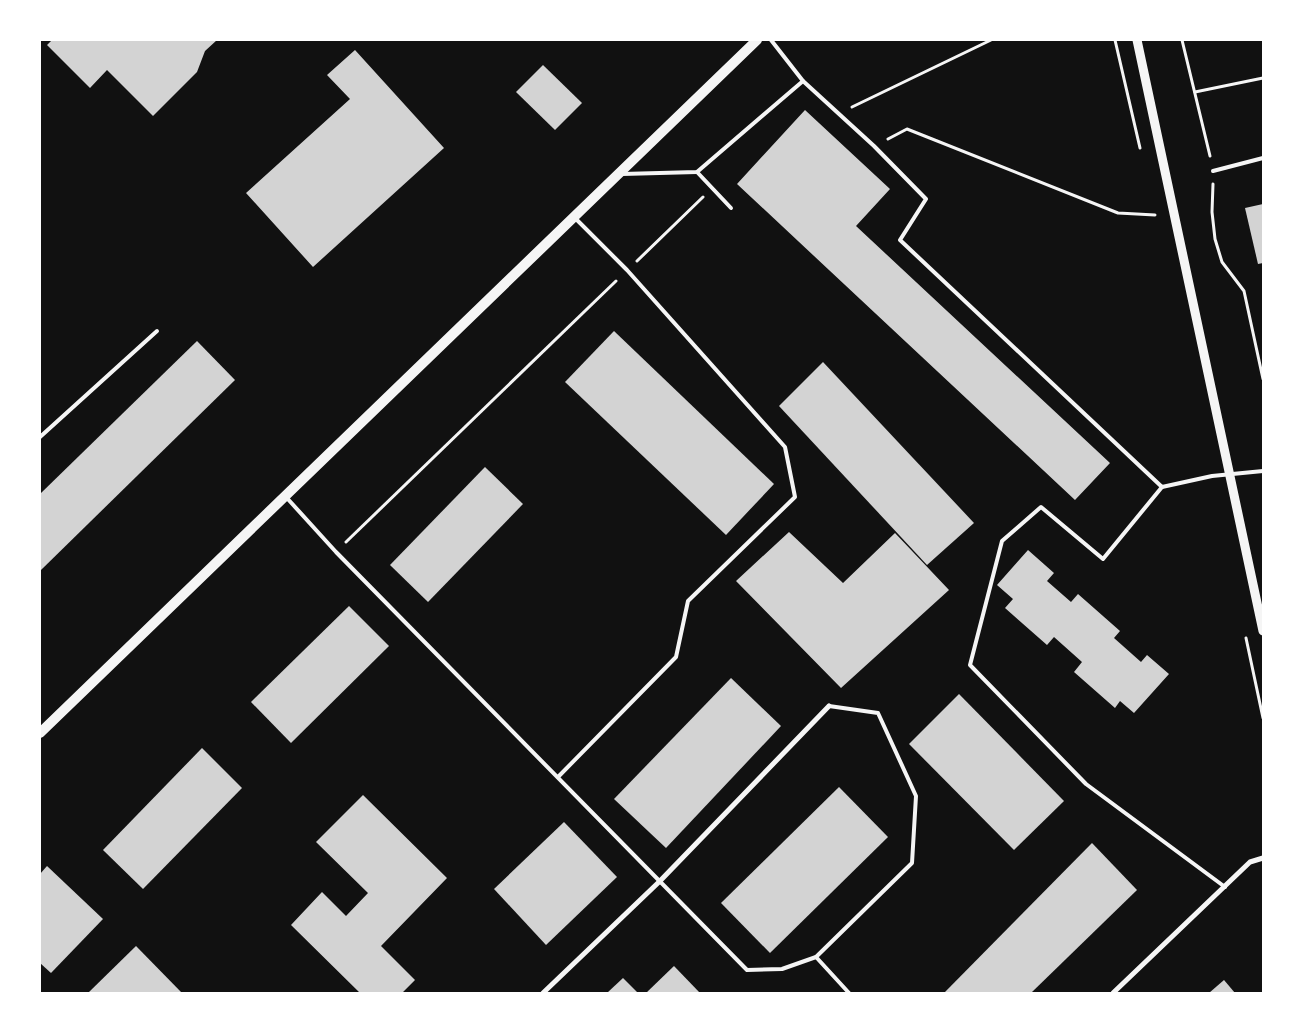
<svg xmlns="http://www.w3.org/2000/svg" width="1303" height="1033" font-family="Roboto,sans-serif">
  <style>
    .building { fill: #d3d3d3 }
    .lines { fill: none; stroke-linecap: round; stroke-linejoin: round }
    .path { stroke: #f5f5f5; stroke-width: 3 }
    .service { stroke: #f5f5f5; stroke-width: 4 }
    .minor { stroke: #f5f5f5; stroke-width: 5 }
    .tertiary { stroke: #f5f5f5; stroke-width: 9 }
    .secondary { stroke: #f5f5f5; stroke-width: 10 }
  </style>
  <rect width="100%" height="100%" fill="#111"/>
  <!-- building -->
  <g class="building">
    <path d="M52 40H217L205 51 197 72 153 116 107 70 90 88 47 45Z"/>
    <path d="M355 50 444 148 313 267 246 193 350 99 327 75Z"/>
    <path d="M543 65 582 103 555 130 516 92Z"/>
    <path d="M805 110 890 189 856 226 1110 463 1075 500 737 184Z"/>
    <path d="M1263 204V263L1258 264 1245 208Z"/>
    <path d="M614 331 774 484 726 535 565 382Z"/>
    <path d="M197 341 235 380 40 571V494Z"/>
    <path d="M823 362 974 523 927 565 779 406Z"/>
    <path d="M485 467 523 504 428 602 390 565Z"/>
    <path d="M789 532 843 583 895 533 949 590 841 688 736 581Z"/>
    <path d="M1028 550 1054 573 1047 581 1071 602 1078 594 1120 631 1114 638 1141 662 1147 655 1169 674 1134 713 1120 701 1115 708 1074 672 1082 662 1054 637 1047 645 1005 608 1013 599 997 585Z"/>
    <path d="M349 606 389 646 291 743 251 702Z"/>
    <path d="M731 678 781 726 666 848 614 799Z"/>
    <path d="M959 694 1064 801 1014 850 909 744Z"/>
    <path d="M202 748 242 788 143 889 103 850Z"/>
    <path d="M839 787 888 837 770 953 721 903Z"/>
    <path d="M363 795 447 878 381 946 415 980 402 993H360L291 925 322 892 346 916 368 893 316 842Z"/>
    <path d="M564 822 617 877 546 945 494 889Z"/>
    <path d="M1092 843 1137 890 1031 993H944Z"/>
    <path d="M47 866 103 919 51 973 40 963V874Z"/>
    <path d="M136 946 182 993H88Z"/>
    <path d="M674 966 700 993H646Z"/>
    <path d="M623 978 638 993H607Z"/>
    <path d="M1224 980 1235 993H1209Z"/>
  </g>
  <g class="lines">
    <!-- path -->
    <g class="path">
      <path d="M1115 40 1140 148"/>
      <path d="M1182 40 1210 156"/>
      <path d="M1195 92 1263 78"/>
      <path d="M852 107 991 40"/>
      <path d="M888 139 907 129 1118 213 1155 215"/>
      <path d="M1213 184 1212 212 1215 239 1222 262 1244 291 1263 379"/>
      <path d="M637 261 703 197"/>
      <path d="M346 542 616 281"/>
      <path d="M1246 638 1263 718"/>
    </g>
    <!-- service -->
    <g class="service">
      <path d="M771 40 803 81 874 146 926 199 900 240 1162 487 1212 476 1263 471"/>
      <path d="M1213 171 1263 158"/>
      <path d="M697 172 731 208"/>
      <path d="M622 174 697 172 803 81"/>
      <path d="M40 437 157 331"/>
      <path d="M1162 487 1103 559 1041 507 1002 541 970 665 1086 784 1225 887"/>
      <path d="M286 497 336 552 747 970 782 969 816 957 912 863 916 796 878 713 829 706"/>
      <path d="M558 777 676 657 688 601 795 497 785 447 627 270 574 217"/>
      <path d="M816 957 849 993"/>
    </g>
    <!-- minor -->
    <g class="minor">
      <path d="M543 993 660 881 829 706"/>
      <path d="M1113 993 1250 862 1263 858"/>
    </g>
    <!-- tertiary -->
    <path class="tertiary" d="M1137 40 1263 631"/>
    <!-- secondary -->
    <path class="secondary" d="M40 733 757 40"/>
  </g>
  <!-- border -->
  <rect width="1303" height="1033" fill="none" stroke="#ffffff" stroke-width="82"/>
</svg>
